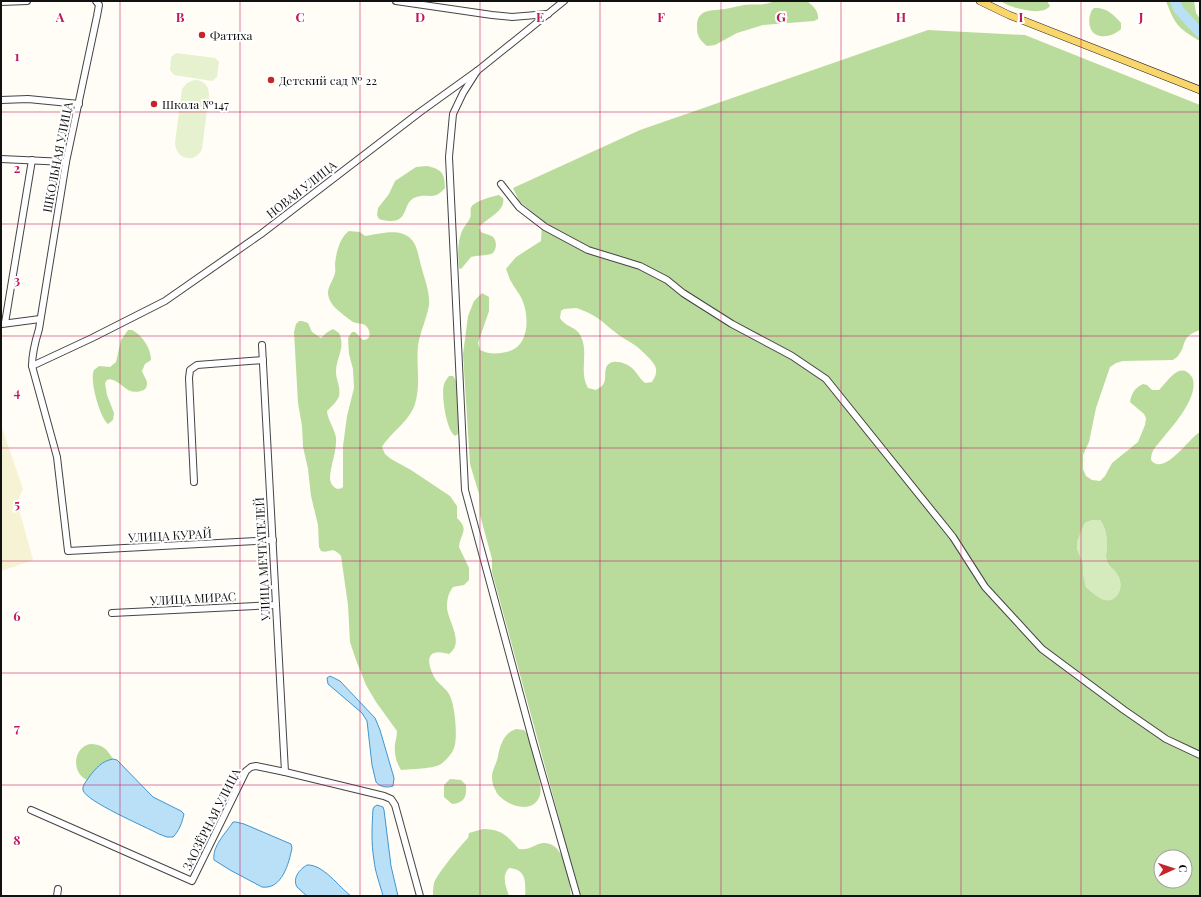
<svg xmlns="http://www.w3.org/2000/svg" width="1201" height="897" font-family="'Playfair Display',serif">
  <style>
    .farmland { fill: #f6f3d4 }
    .green { fill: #d5ebbd }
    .forest { fill: #b9dc9c; fill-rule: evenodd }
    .pitch { fill: #e6f2cf }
    .water { fill: #b9e0f7; stroke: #3f96cf }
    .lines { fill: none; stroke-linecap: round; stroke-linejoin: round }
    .river { stroke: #b9e0f7; stroke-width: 10 }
    .minor-casing { stroke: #444; stroke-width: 8 }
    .major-casing { stroke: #222; stroke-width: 8 }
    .minor { stroke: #fff; stroke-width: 6 }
    .major { stroke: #f9d66b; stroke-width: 7 }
    .grid { fill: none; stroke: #c2185b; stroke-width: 1; stroke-opacity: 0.55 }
    .poi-dot { fill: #c4262e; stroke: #fff; stroke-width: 1.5 }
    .labels { text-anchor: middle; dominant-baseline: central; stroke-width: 4; stroke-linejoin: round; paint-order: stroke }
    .poi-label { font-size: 12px; fill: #111; stroke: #fff; text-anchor: start }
    .street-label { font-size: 12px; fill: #111; stroke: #fff }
    .grid-label { font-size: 13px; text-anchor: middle; font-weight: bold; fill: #c2185b; stroke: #fff; stroke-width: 4; stroke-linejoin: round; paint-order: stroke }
  </style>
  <rect width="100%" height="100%" fill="#fffdf5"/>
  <!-- farmland -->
  <path class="farmland" d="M1 425 23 489 17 502 33 560 1 571Z"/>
  <!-- green -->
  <path class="green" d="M1092 520H1100C1106 528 1107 537 1107 547 1107 550 1106 553 1106 556 1107 567 1113 567 1117 574 1123 583 1121 594 1113 599 1103 604 1093 593 1086 587L1083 574V563L1077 549V542L1083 527 1085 523Z"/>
  <!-- forest -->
  <g class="forest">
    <path d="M774 1H807C813 6 819 11 818 19L814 21 763 25 737 33 715 45 707 46C701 41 697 37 697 28 696 8 712 11 725 9 732 8 737 6 744 5 756 3 761 7 774 1Z"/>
    <path d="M1001 1H1047L1050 6C1042 17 1010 8 1001 1Z"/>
    <path d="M1166 1H1194L1196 13 1200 19V41C1178 28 1175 25 1166 1Z"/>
    <path d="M1094 8C1106 7 1113 14 1121 23V29C1115 35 1103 39 1095 34 1087 29 1088 13 1094 8Z"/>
    <path d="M928 30 1025 35 1200 105V330C1177 337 1189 350 1173 360L1123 361 1116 363 1110 367 1096 408 1089 442 1083 455V469L1086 476 1092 480 1100 481 1105 476 1112 463 1138 442 1145 425 1146 418 1144 414 1130 402C1132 392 1135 388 1143 384L1147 385 1152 390H1159C1168 381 1180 360 1192 377 1201 397 1169 430 1158 444 1153 449 1151 454 1151 460 1164 477 1189 438 1200 432V896H581L569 861 558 814 492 572V559L480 515 479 494 470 464 463 354 468 316 474 301 482 293 489 297V311L478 343 480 350C490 355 500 354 510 351 529 345 529 317 523 302 521 295 515 289 512 283 509 279 508 273 506 269L516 257 541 241 542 224 536 215 519 201 513 188 640 130ZM576 308C598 315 603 323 620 336 624 339 629 341 633 344 638 347 641 350 645 354 654 363 661 369 652 382L645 383C640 379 637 373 633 369 627 363 610 357 606 368 604 375 607 380 602 386L596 390 588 388C579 373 588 355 582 339 577 325 567 329 560 318L561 311 564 309ZM1092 520H1100C1106 528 1107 537 1107 547 1107 550 1106 553 1106 556 1107 567 1113 567 1117 574 1123 583 1121 594 1113 599 1103 604 1093 593 1086 587L1083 574V563L1077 549V542L1083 527 1085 523ZM1161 857H1185V881H1161Z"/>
    <path d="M427 166C441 169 445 173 445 188 433 202 428 192 414 198 401 204 411 228 379 219L377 215 378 208 389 194 395 181 416 167Z"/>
    <path d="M499 195 503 198C506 211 487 218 479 227L481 232C485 234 491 235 493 237 498 242 496 252 491 254 485 256 477 255 471 257L461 269 459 268C458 256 457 243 462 231 464 226 468 223 470 218 472 214 469 209 472 206 476 201 493 196 499 195Z"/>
    <path d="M349 231 360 232 365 236C379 234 401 227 412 240 418 247 419 260 422 269 425 281 430 292 429 305 427 318 420 332 418 346 416 365 421 384 415 404 409 422 392 431 382 447L385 454 391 459 411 470 450 496 457 506V518C470 530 460 534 459 547L469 568V580L464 585 453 587C448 594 447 599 447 608 448 621 465 643 449 654 445 653 439 651 434 653 424 657 432 674 436 680 441 686 447 689 450 696 455 706 458 738 454 748 452 754 446 760 441 764 433 769 411 769 401 770 396 762 394 753 395 744 396 739 397 735 397 731L376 702 366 685 356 660 350 642 348 605 341 556C331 545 331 554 321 551L319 547 318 525 311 496 308 469 303 447 302 426 298 403 294 332 296 324 299 321H302L308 323 312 332 321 338 326 333 333 329 339 333C346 348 336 357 336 372 336 380 341 387 339 396 337 402 331 407 327 411 328 421 335 429 336 438 337 452 330 466 330 479 331 486 337 492 343 487V446L347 416 354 388 353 369 349 354 348 338 352 332H355L363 340C372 340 371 330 365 325 362 323 357 324 353 322 350 320 334 308 332 304 330 301 328 297 328 293 328 287 332 282 334 276 336 272 335 268 335 264 336 253 340 237 349 231Z"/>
    <path d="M128 330H132C142 335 151 348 151 360L145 364 142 371C143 375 146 378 147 382 147 387 146 390 141 391 127 395 124 384 113 380 110 379 110 379 107 380L105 383 107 395 114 413 113 420 108 424C100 418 89 379 94 370 96 368 98 367 99 366L110 367 116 362 121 340Z"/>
    <path d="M449 376H453C461 385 458 417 459 430L458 434 455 436C446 430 441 394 444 384 445 381 447 379 449 376Z"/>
    <path d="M516 729 524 730C532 738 535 762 538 774 539 780 542 788 540 795 535 812 515 808 504 800 501 797 497 795 496 791 493 787 492 782 492 776 492 770 497 763 498 756 500 745 504 733 516 729Z"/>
    <path d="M90 744C102 744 107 749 113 759 100 762 95 770 87 780 71 772 73 748 90 744Z"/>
    <path d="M450 779 461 780 466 785C467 797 464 803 452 804L444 797V785Z"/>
    <path d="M483 829C502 829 507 836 519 849 529 851 535 844 543 843 565 841 570 880 571 896H525C526 882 526 869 509 868 501 876 506 887 509 896H433C433 892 433 888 434 883 437 874 461 845 468 838L469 833Z"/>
  </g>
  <!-- pitch -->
  <g class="pitch">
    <path d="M176 53 215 58 219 62 217 77 212 81 174 75 170 70 171 57Z"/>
    <path d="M194 80C204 80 209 86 209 95L202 149C195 164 176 160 175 143L182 89 187 83Z"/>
  </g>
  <!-- water -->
  <g class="water">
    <path d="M330 676 340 681 375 718 380 730 394 778 393 786C387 788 380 787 376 782L372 765 367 721 362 713 328 684 327 678Z"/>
    <path d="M113 759 117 760 153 797 181 811 184 814C182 823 179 831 173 837H167L159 834C146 827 85 801 83 790 82 785 87 781 89 777 96 768 102 761 113 759Z"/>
    <path d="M377 805 383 807 384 810 391 866 398 896H383C380 884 375 872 374 860 371 843 372 826 373 809L374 807Z"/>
    <path d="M233 822H236L244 824 291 844 292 848C289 863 282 890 262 887L230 870 214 860C212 846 226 833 233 822Z"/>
    <path d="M307 865C323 864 339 887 351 896H307C304 893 300 890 297 887 292 878 300 869 307 865Z"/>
  </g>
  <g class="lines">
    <!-- river -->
    <path class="river" d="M1175 1 1179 10 1200 33"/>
    <defs>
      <g id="minor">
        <path d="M96 1 99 5 97 16 66 162 39 329C35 342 32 353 32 366L57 457 68 551 273 540"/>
        <path d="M396 1 492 15 512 17 548 14"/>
        <path d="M1 2 27 1"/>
        <path d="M477 71 463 93 453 114 449 157 465 490 533 742 577 896"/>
        <path d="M1 100 28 99 79 104"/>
        <path d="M1 159 66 162"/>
        <path d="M501 184 519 207 545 227 588 250 640 266 667 280 683 293 732 324 792 356 826 379 953 537 985 587 1042 649 1124 710 1166 739 1200 755"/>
        <path d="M5 323 32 160"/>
        <path d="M2 324 40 319"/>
        <path d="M262 345 285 772"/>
        <path d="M32 366 92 338 165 301 261 234 420 112 477 71 564 1"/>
        <path d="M194 482 189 378 190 370 197 365 263 360"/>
        <path d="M112 613 276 605"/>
        <path d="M31 810 192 881 246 771 251 767 256 766 285 772 384 796 391 799 395 805 420 896"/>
        <path d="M57 896 58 889"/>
      </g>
      <path id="major" d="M980 1 1009 15 1200 90"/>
    </defs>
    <!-- minor casing -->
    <use href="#minor" class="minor-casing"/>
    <!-- major casing -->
    <use href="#major" class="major-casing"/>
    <!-- minor -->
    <use href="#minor" class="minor"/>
    <!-- major -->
    <use href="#major" class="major"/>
  </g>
  <!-- grid -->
  <path class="grid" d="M120 1V896M240 1V896M360 1V896M480 1V896M600 1V896M721 1V896M841 1V896M961 1V896M1081 1V896M1 112H1200M1 224H1200M1 336H1200M1 448H1200M1 561H1200M1 673H1200M1 785H1200"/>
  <!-- markers -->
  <g class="poi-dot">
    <circle cx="202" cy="35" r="4"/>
    <circle cx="271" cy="80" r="4"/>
    <circle cx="154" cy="104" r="4"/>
  </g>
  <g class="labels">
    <!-- poi labels -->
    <g class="poi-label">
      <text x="210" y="35">Фатиха</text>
      <text x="279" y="80">Детский сад № 22</text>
      <text x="162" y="104">Школа №147</text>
    </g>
    <!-- street labels -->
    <g class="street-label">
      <text transform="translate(57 157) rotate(-79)">ШКОЛЬНАЯ УЛИЦА</text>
      <text transform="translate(301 189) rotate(-38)">НОВАЯ УЛИЦА</text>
      <text transform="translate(170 535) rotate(-3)">УЛИЦА КУРАЙ</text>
      <text transform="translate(262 559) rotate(-93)">УЛИЦА МЕЧТАТЕЛЕЙ</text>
      <text transform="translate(193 598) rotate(-3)">УЛИЦА МИРАС</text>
      <text transform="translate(211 819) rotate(-63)">ЗАОЗЁРНАЯ УЛИЦА</text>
    </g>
  </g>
  <g class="grid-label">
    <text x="60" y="22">A</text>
    <text x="180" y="22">B</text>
    <text x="300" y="22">C</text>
    <text x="420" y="22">D</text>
    <text x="540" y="22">E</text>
    <text x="661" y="22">F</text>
    <text x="781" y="22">G</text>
    <text x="901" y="22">H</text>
    <text x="1021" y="22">I</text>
    <text x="1141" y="22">J</text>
    <text x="17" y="61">1</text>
    <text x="17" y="173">2</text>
    <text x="17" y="285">3</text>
    <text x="17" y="397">4</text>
    <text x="17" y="509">5</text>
    <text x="17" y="621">6</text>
    <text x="17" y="733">7</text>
    <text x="17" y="845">8</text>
  </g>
  <!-- border -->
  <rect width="1201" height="897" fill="none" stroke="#111111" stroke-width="4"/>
  <!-- north arrow -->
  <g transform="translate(1173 869) rotate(87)"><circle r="19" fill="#ffffff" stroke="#a0a0a0"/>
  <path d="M0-3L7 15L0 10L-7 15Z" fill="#c4262e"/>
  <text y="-6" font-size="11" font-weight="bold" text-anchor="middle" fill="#111111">С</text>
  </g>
</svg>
